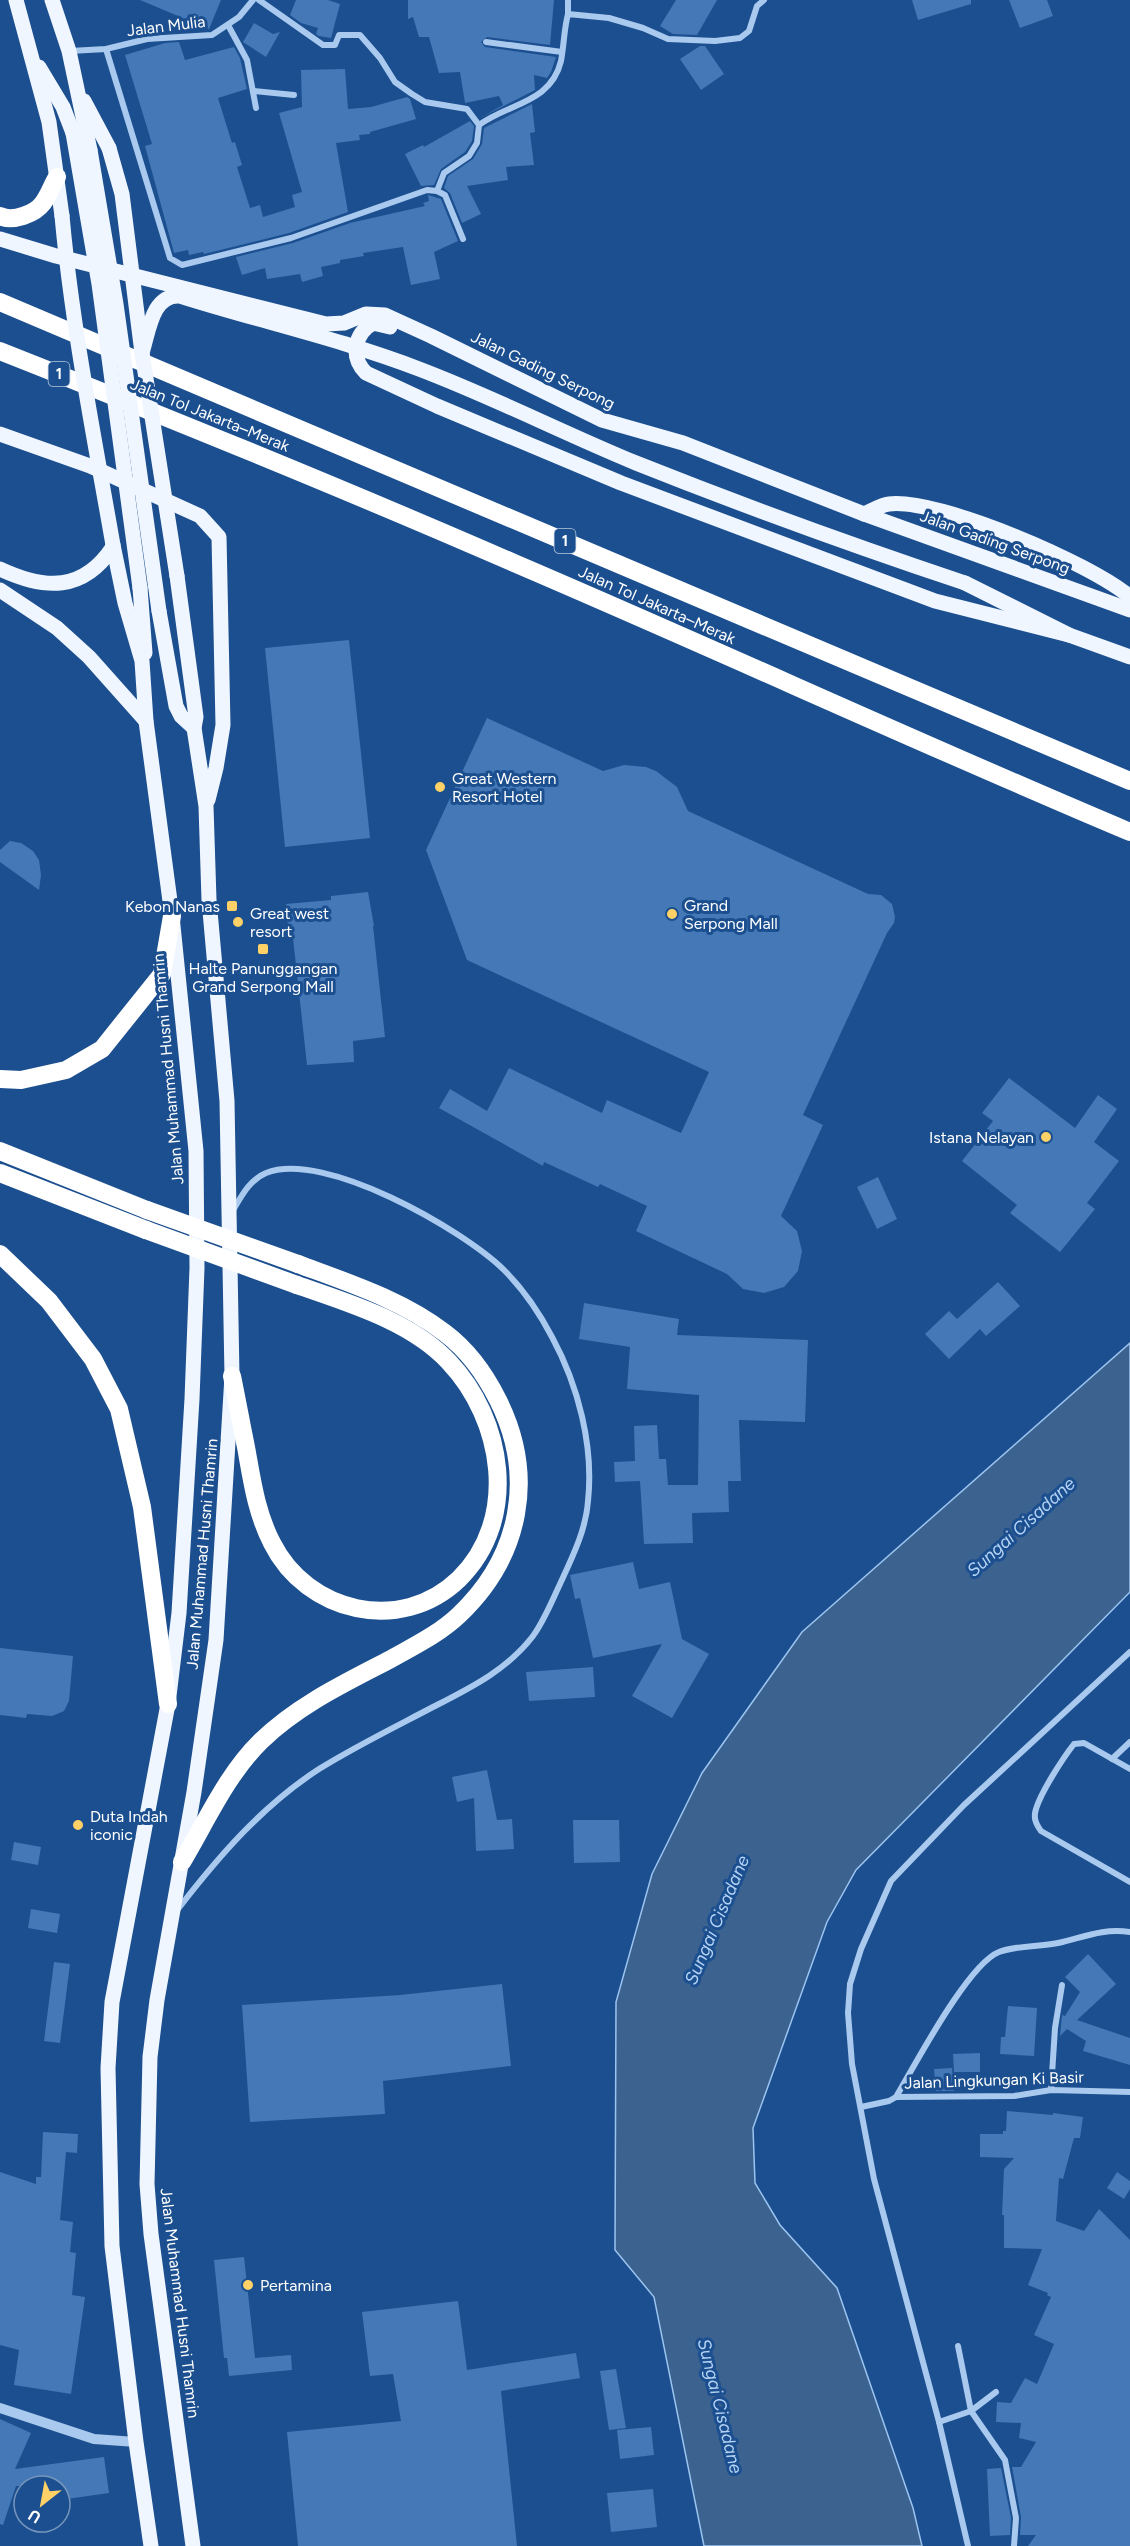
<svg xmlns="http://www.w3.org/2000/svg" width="1130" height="2546" font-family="Figtree,sans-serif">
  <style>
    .water { fill: #3c6290; stroke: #9cc4f0; stroke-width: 1.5 }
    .building { fill: #4478b7 }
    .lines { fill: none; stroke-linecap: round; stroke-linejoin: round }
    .minor { stroke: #a9c9ee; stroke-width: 6 }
    .tertiary { stroke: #a9c9ee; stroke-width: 10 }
    .primary { stroke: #f0f6ff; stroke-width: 15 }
    .motorway { stroke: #fff; stroke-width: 18 }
    .primary-bridge { stroke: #f0f6ff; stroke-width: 15 }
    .motorway-bridge { stroke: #fff; stroke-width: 18 }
    .poi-dot { fill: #ffd166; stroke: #1b4f8f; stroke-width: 2 }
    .labels { text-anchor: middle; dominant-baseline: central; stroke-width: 6; stroke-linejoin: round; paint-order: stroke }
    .shield { fill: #1b4f8f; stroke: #bbcadd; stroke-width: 1.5 }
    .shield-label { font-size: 15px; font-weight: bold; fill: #fff }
    .street-label { font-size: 16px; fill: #fff; stroke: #1b4f8f }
    .poi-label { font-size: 16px; fill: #fff; stroke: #1b4f8f; text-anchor: start }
    .water-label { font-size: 18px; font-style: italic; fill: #b5d3f5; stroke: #1b4f8f }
  </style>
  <rect width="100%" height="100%" fill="#1b4f8f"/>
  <!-- water -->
  <path class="water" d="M1130 1343V1592L856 1870 827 1922 753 2128 755 2183 780 2225 837 2288 913 2508 922 2546H704L654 2297 615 2250 616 2002 652 1874 702 1773 802 1632Z"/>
  <!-- building -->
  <g class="building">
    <path d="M140 0H221L209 29Z"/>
    <path d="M296 0H328L340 4 331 38 319 36 316 34 318 28 301 23 290 15Z"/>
    <path d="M408 0H554L550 45 487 37 481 42 485 47 556 57 551 72 547 78 534 75 535 90 480 118 503 105 499 96 465 103 460 72 439 73 429 37H419L413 17 408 19Z"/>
    <path d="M676 0H717L697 35 673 34 660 26Z"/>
    <path d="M912 0H971V4L918 20Z"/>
    <path d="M1009 0H1047L1053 16 1020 28Z"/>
    <path d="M254 23 273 34 280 32 266 57 243 42Z"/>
    <path d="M179 42 185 60 234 47 240 58 247 89 218 98 232 143 235 142 242 165 237 167 250 208 260 205 263 217 295 207 292 195 302 192 279 113 302 107 301 70 345 69 348 109 371 107 407 97 410 99 416 119 370 132V134L359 135 360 140 336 143 348 212 289 233 204 254 203 252 189 255 188 250 174 253 145 146 152 144 125 55 165 43Z"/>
    <path d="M700 46H705L724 74 701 90 680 59Z"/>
    <path d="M532 104 535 132 530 133 534 165 506 167 508 180 467 186 481 214 462 223 450 193 444 188 448 176 473 159 482 144 484 128Z"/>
    <path d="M470 121 474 126 472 141 465 152 441 169 434 185 421 186 405 154 423 145 424 147Z"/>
    <path d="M428 195 441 199 458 241 434 252 440 279 411 285 403 247 363 253 364 256 340 260V263L321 267 323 276 302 282 300 274 267 279 265 268 242 275 236 257 293 243 350 223 425 206 423 203 429 201Z"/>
    <path d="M349 640 370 838 285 847 265 648Z"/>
    <path d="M487 718 603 771 624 765 646 767 656 771 677 787 688 811 868 894 881 895 892 904 895 917 894 923 887 933 803 1115 823 1125 781 1216 797 1231 802 1251 798 1271 784 1287 764 1293 743 1289 727 1274 636 1231 647 1206 600 1184 598 1187 544 1162 543 1166 439 1108 450 1089 487 1111 509 1068 602 1113 607 1100 681 1133 709 1072 467 960 426 850Z"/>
    <path d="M10 841 21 843 33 851 39 860 41 875 39 890 0 862V850Z"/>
    <path d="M368 892 374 926H373L385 1037 353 1041 354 1062 307 1065 293 938H289L286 904 331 900V896Z"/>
    <path d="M1009 1078 1075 1128 1098 1095 1117 1109 1094 1142 1119 1161 1087 1203 1095 1209 1060 1252 1010 1213 1017 1205 962 1161 993 1121 982 1113Z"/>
    <path d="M878 1177 897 1219 877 1229 857 1187Z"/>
    <path d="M998 1282 1020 1306 986 1336 980 1329 949 1359 925 1334 949 1311 957 1319Z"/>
    <path d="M584 1303 679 1319 677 1335 808 1340 805 1422 739 1420 741 1481H728L729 1512 692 1513 693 1543 644 1544 640 1481 615 1482 614 1462 635 1461 634 1426 657 1425 659 1459H666L668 1485H698L699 1395 627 1389 630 1347 579 1339Z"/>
    <path d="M633 1562 639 1589 670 1582 682 1639 709 1654 672 1718 632 1696 662 1644 593 1658 580 1598 575 1599 570 1575Z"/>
    <path d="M0 1648 73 1656 69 1701 64 1711 52 1716 27 1714 26 1718 0 1715Z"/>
    <path d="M593 1667 595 1697 529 1701 526 1672Z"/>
    <path d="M487 1770 497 1820 512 1819 514 1849 476 1851 474 1798 457 1802 452 1777Z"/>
    <path d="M573 1820H619L620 1862 574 1863Z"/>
    <path d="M14 1842 41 1847 38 1865 11 1860Z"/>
    <path d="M31 1909 60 1914 57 1933 28 1928Z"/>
    <path d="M1088 1954 1116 1984 1077 2020 1130 2038V2065L1083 2051 1086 2041 1067 2029 1060 2036 1062 2015 1065 2016 1080 1992 1065 1977Z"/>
    <path d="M54 1962 70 1964 60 2043 44 2041Z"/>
    <path d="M502 1984 511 2066 383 2081 385 2114 250 2122 242 2005 400 1995Z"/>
    <path d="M1008 2006 1037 2008 1034 2056 1000 2054 1001 2037H1005Z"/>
    <path d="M980 2053V2072H954L953 2054Z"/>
    <path d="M952 2068 954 2091H936L934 2069Z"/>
    <path d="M1007 2111 1053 2115V2113L1083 2117 1080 2138H1074L1063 2179 1059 2178 1056 2221 1084 2231 1099 2209 1130 2240V2546H1028L1036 2535H1020L1021 2517 1012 2467H1021L1036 2442 1019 2438 1021 2423 996 2422 997 2402 1011 2403 1025 2378 1037 2384 1054 2344 1034 2335 1051 2297 1047 2295 1048 2293 1028 2285 1042 2249 1004 2248V2215H1002L1004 2169 1014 2158 980 2157V2134H1003V2131H1006Z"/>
    <path d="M43 2132 78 2134 77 2153 66 2152 60 2220 73 2222 70 2252 76 2253 72 2295 85 2297 71 2394 14 2385 19 2350 0 2345V2172L36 2184V2177H41Z"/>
    <path d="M1117 2172 1130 2181V2189L1124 2199 1107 2188Z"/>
    <path d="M244 2257 255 2358 291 2355 292 2370 229 2376 227 2358H224L214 2260Z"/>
    <path d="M458 2301 467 2370 576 2353 580 2378 501 2391 517 2546H298L287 2432 401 2421 393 2374 370 2376 362 2312Z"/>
    <path d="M616 2369 626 2428 609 2430 600 2371Z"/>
    <path d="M0 2419 31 2433 15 2469 104 2457 109 2493 60 2500V2486H16L3 2525 0 2524Z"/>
    <path d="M651 2427 654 2455 620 2459 617 2430Z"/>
    <path d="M1001 2468 1011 2518 1010 2535 990 2536 987 2469Z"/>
    <path d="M653 2489 657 2527 611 2532 607 2493Z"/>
  </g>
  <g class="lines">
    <!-- minor -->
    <g class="minor">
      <path d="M259 0 323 45H335L339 35H360L380 58 395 82 412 94 425 102 467 109 479 125"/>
      <path d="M568 0V14"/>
      <path d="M228 25 247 60 256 108"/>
      <path d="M486 42 562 52"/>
      <path d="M106 49 170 258 182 265 291 238 427 190 437 191 445 195 463 239"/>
      <path d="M70 51 106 49 147 39 212 35 239 17 253 0"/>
      <path d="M253 91 294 95"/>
      <path d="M437 191 444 173 469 156 477 143 479 125C509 103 551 103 561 61 564 45 564 29 568 14L609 18 643 28 668 39 715 41 740 38 749 31 757 6 764 0"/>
      <path d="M1112 1759 1130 1742"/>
      <path d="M1130 1769 1084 1743 1074 1744C1063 1758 1041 1792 1036 1809 1033 1818 1036 1824 1041 1831L1130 1882"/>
      <path d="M178 1909C219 1856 262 1806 319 1769 356 1746 395 1727 433 1707 470 1688 507 1670 533 1636 544 1621 552 1601 560 1584 572 1558 586 1530 588 1501 594 1446 578 1385 552 1337 540 1314 522 1288 504 1270 462 1229 324 1150 266 1173 249 1180 241 1197 232 1212"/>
      <path d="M1051 2090 1055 2028 1062 1985"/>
      <path d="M896 2097C915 2065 968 1964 999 1952 1017 1945 1039 1947 1058 1943 1084 1937 1103 1928 1130 1932"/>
      <path d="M861 2107 889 2101 896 2097 1014 2096 1051 2090 1130 2092"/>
      <path d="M958 2346 971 2411 1005 2460 1016 2518 1014 2546"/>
      <path d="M939 2422 971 2411 996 2392"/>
      <path d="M968 2546 939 2422 874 2179 852 2064 848 2013 850 1984 861 1949 891 1881 964 1805 1130 1652"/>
    </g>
    <!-- tertiary -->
    <path class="tertiary" d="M0 2408 94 2439 136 2442"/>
    <!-- primary -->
    <g class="primary">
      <path d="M16 0 49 122 62 216"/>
      <path d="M52 0 69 51 90 150"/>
      <path d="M39 67 63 107 73 133"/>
      <path d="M84 101 109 148"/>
      <path d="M0 239 56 256 326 324 344 323 366 314 385 315 431 336 602 420 683 443 864 514 1130 610"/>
      <path d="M390 327 373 323C354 334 350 357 366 373L437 406 621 483 935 601 1069 635"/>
      <path d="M0 434 90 466 200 516 219 537 223 725 216 768 208 800"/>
      <path d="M864 514C871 511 881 505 889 504 939 498 1092 564 1130 597"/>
      <path d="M113 545 125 603 142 661 146 721 172 916 196 1151 197 1268 192 1399 179 1613 168 1704 112 2002 108 2068 112 2246 136 2442 151 2546"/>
      <path d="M0 569C45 590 83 592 113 547"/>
      <path d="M177 576 196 717 194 728 206 806 209 900 227 1101 232 1376 216 1640 194 1792 157 2000 150 2057 147 2184 151 2234 193 2546"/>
      <path d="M965 583 1069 635 1130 657"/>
      <path d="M140 588 145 653"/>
      <path d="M0 590 57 628 89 657 146 721"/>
      <path d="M159 611 176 706 181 716 194 728"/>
    </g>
    <!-- motorway -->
    <g class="motorway">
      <path d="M0 216C13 222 35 214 43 203 49 195 52 185 57 177"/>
      <path d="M0 302 1130 781"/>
      <path d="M0 351C172 419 344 489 514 563 720 651 923 745 1130 832"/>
      <path d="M0 1079 21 1080 66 1070 102 1049 162 974 172 916"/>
      <path d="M0 1151 147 1210"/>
      <path d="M0 1173 146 1230"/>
      <path d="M0 1254 49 1301 93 1359 119 1409 142 1507 168 1704"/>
      <path d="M232 1376C237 1400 241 1423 246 1447 252 1480 256 1512 272 1543 307 1613 401 1635 459 1579 520 1519 503 1419 449 1362 411 1321 348 1303 297 1285"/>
      <path d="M182 1862C206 1822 227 1774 261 1741 298 1705 345 1683 391 1659 414 1646 439 1634 459 1615 521 1556 536 1476 498 1400 485 1374 469 1351 445 1333 402 1300 349 1283 298 1264"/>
    </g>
    <!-- primary-bridge -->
    <g class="primary-bridge">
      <path d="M73 133 99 284 140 588"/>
      <path d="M109 148 122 194 142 353 177 576"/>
      <path d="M90 150 116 304 159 611"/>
      <path d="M62 216C72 326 94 436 113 545"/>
      <path d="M142 353C149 331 152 294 180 296 259 321 341 339 419 369 493 397 563 433 636 463 744 506 854 546 965 583"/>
    </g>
    <!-- motorway-bridge -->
    <g class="motorway-bridge">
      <path d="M147 1210 298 1264"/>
      <path d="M146 1230 297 1285"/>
    </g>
  </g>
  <!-- markers -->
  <g class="poi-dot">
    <circle cx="440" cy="787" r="6"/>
    <rect x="226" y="900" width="12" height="12" rx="3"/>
    <circle cx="672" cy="914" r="6"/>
    <circle cx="238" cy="922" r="6"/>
    <rect x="257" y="943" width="12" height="12" rx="3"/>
    <circle cx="1046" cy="1137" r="6"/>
    <circle cx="78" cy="1825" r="6"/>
    <circle cx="248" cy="2285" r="6"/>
  </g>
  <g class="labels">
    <!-- shield labels -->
    <g class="shield">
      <rect x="48.5" y="362" width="21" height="24" rx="4.5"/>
      <rect x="554.5" y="529" width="21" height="24" rx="4.5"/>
    </g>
    <g class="shield-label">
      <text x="59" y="374">1</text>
      <text x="565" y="541">1</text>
    </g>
    <!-- street labels -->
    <g class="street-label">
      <text transform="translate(166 26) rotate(-7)">Jalan Mulia</text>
      <text transform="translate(543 370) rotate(26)">Jalan Gading Serpong</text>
      <text transform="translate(210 415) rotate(22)">Jalan Tol Jakarta–Merak</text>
      <text transform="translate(995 542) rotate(20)">Jalan Gading Serpong</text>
      <text transform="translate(657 605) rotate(24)">Jalan Tol Jakarta–Merak</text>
      <text transform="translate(168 1069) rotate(-95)">Jalan Muhammad Husni Thamrin</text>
      <text transform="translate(202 1554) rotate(-85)">Jalan Muhammad Husni Thamrin</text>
      <text transform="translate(994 2080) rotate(-2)">Jalan Lingkungan Ki Basir</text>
      <text transform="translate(180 2303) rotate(83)">Jalan Muhammad Husni Thamrin</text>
    </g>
    <!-- poi labels -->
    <g class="poi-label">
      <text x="452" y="778">Great Western<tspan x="452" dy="18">Resort Hotel</tspan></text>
      <text x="684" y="905">Grand<tspan x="684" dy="18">Serpong Mall</tspan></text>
      <text x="220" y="906" text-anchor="end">Kebon Nanas</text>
      <text x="250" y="913">Great west<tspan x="250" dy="18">resort</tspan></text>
      <text x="263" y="968" text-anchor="middle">Halte Panunggangan<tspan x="263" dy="18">Grand Serpong Mall</tspan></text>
      <text x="1034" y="1137" text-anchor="end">Istana Nelayan</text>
      <text x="90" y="1816">Duta Indah<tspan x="90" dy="18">iconic</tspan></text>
      <text x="260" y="2285">Pertamina</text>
    </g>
    <!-- water labels -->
    <g class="water-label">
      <text transform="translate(1021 1527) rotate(-42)">Sungai Cisadane</text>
      <text transform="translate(717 1920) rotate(-67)">Sungai Cisadane</text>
      <text transform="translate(720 2406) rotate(76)">Sungai Cisadane</text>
    </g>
  </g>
  <!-- north arrow -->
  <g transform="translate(42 2504) rotate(211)"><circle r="28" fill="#1b4f8f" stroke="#7695bc" stroke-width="1.5"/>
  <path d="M0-4.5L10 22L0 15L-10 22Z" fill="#ffd166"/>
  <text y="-9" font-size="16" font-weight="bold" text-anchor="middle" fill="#ffffff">U</text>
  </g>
</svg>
